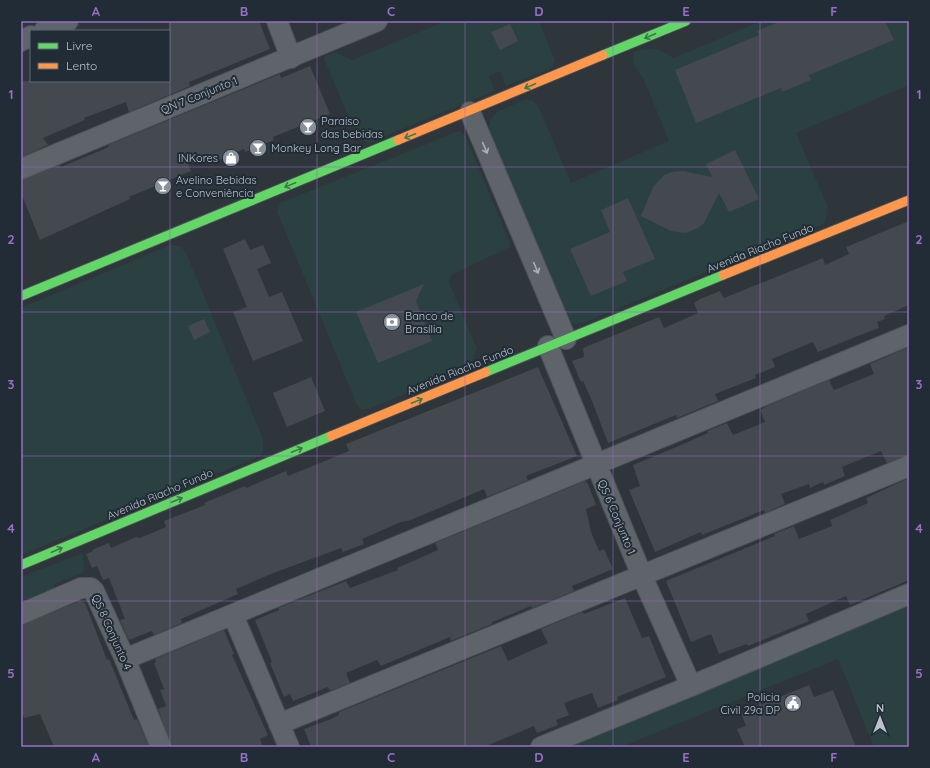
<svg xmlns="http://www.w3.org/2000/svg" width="930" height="768" font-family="Quicksand,sans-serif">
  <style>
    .green { fill: #2b4041 }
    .building { fill: #43494e }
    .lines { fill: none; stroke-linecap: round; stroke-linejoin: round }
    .street-casing { stroke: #4c5156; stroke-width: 22 }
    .fast-casing { stroke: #4c5156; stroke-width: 11 }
    .slow-casing { stroke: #4c5156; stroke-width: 11 }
    .street { stroke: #5e6469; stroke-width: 20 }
    .fast { stroke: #63d668; stroke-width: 9 }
    .slow { stroke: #ff974d; stroke-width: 9 }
    .oneway { stroke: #3f784d }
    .oneway2 { stroke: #a7afb7 }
    .grid { fill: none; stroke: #9770c4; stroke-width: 1; stroke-opacity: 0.55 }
    .labels { text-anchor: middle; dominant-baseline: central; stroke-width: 4; stroke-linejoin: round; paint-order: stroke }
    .street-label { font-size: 11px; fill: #b9c2cb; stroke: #212c37 }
    .poi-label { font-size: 11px; fill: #b9c2cb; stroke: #212c37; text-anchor: start }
    .neatline { fill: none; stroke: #9770c4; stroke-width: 1.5 }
    .grid-label { font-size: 13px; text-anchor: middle; font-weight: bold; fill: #9770c4 }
  </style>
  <rect width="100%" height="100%" fill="#2e353b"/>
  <!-- green -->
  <g class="green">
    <path d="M446 21H539L555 60 552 68 506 86 500 71 489 76 495 91 368 143 358 138 323 57 336 52 352 60Z"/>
    <path d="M761 21H909V85L796 133 828 207 826 219 823 224 583 323 574 324 568 320 490 138V120L497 112 526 99 533 101 538 106 571 183 669 141 645 82C639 71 629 65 635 51 654 47 658 48 674 58Z"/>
    <path d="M459 131 465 135 510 243 508 248 451 275 449 282 477 349 469 367 369 409H361L357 405 277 211 280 203Z"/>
    <path d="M170 245C179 245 183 247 187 255L263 439V453L258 457 21 555V308Z"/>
    <path d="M83 553 84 572 54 584 55 595 21 609V577Z"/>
    <path d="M909 606V747H874L838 659 621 747H569C683 701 795 650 909 606Z"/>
  </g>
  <!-- building -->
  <g class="building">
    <path d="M169 21H259L270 49 189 82 190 86 129 112 126 102 84 118 85 120 43 138 48 145 21 157V81H169Z"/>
    <path d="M781 21H885L894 40 809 75 811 80 782 92 781 88 696 123 675 70 759 35 757 31Z"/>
    <path d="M510 24 518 41 500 50 491 32Z"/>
    <path d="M310 66 330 114 273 137 274 140 245 152 244 149 212 163H188L191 171 129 197 130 199 40 240 21 193V180L60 165 61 167 109 147 108 145 280 74 281 78Z"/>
    <path d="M735 150 759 199 729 212 719 193 704 223 698 228 686 233 671 231 641 216 653 187 664 175 672 172 683 171 712 177 706 164Z"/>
    <path d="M628 198 655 259 623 272 627 281 591 296 570 249 610 232 601 210Z"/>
    <path d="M909 221V305L884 316 885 319 877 322 879 328 858 336 818 352 813 342 772 359 775 367 755 375 756 378 715 394 718 401 677 418 676 415 608 443 592 401 583 381 581 382 572 361 584 357 583 348 659 317 664 328 698 313 694 303 700 299 720 291 724 298 823 258 825 265 849 254 846 247Z"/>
    <path d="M245 239 250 250 263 245 271 263 257 269 269 297 282 292 303 341 253 361 233 312 247 307 223 249Z"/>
    <path d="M424 284 416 301 432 341 378 363 356 312Z"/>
    <path d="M204 319 210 332 194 340 188 326Z"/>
    <path d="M909 347V455L887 463 881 451 842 467 845 476 824 485 823 482 810 488 809 484 781 494 785 504 765 513 764 510 702 535 701 532 655 552 629 490 640 486 633 465 681 445 708 433 707 431 727 423 733 435 765 422 760 410 767 406 829 380 834 390 874 374 870 364Z"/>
    <path d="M538 367 577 456 526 476 528 480 487 497 484 489 411 520 401 522 362 539 364 544 343 552 341 548 271 574 236 589 238 594 181 619 182 623 154 635 152 631 129 640 120 620 125 619 109 578 103 580 97 566 92 568 86 554 93 551 92 550 109 543 111 548 136 537 140 538 166 527 164 521 205 505 204 503 245 486 246 488 286 471 288 476 349 451 346 444Z"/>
    <path d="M311 377 325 411 287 427 273 393Z"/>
    <path d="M909 478V580L850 605 846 596 806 614 809 621 748 646 747 644 719 654 711 634 691 642 666 581 775 536 774 534 794 526 799 539 832 526 830 520 868 503 866 498Z"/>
    <path d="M585 481 588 484 596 505 586 509 591 532 599 551 604 549 613 569 572 586 574 591 532 608 531 606 512 614 492 622V624L451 641 450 637 381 666 377 660 346 673 350 683 332 690H329L328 687 293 701 290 694 284 697 270 663 272 662 255 620 279 610 278 608 346 581 350 588 398 570 397 568 438 550 435 543Z"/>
    <path d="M625 598 642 638 649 636 666 677 617 697 618 700 598 708 592 693 564 703 569 715 556 720 558 725 537 733 534 726 484 747H311L304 729 331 719 339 715V712L501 646 508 661 548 643 541 629 582 612 584 614Z"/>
    <path d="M80 601 85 603 107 660 109 659 134 720 137 719 149 747H54L40 714 24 718 21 709V625Z"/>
    <path d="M224 630 234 654 232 655 268 735 260 739 263 747H172L158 709 166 706 160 690 164 689 154 663 156 662 155 659Z"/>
    <path d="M809 685 814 697 833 690 856 747H745L737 729 746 726 741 713Z"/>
  </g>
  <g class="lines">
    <defs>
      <g id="street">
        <path d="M277 21 291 58"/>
        <path d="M44 31 68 21"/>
        <path d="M21 41 31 36"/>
        <path d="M470 112 566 339"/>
        <path d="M21 169 377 21"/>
        <path d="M548 346 642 576 691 686"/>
        <path d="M21 614 81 588H91L94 591 125 659 161 747"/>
        <path d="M233 615 289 747"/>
        <path d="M125 659 909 335"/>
        <path d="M279 724 909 466"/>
        <path d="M541 747 691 686 909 594"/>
      </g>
      <g id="fast">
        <path d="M603 55 686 21"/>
        <path d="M21 296 398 140"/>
        <path d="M486 372 723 275"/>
        <path d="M21 565 331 436"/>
      </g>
      <g id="slow">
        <path d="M398 140 603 55"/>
        <path d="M723 275 909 200"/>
        <path d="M331 436 486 372"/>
      </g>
    </defs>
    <!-- street casing -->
    <use href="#street" class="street-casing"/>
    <!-- fast casing -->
    <use href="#fast" class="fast-casing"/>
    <!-- slow casing -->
    <use href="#slow" class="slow-casing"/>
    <!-- street -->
    <use href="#street" class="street"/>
    <!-- fast -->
    <use href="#fast" class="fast"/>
    <!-- slow -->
    <use href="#slow" class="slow"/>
  </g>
  <!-- one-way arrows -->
  <defs><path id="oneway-shaft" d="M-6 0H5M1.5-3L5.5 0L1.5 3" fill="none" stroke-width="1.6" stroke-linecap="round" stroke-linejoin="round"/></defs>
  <g class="oneway">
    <use href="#oneway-shaft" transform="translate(650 36) rotate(157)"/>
    <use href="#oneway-shaft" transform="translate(530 86) rotate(157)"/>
    <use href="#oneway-shaft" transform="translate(410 136) rotate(158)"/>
    <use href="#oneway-shaft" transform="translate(290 185) rotate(158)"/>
    <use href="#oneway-shaft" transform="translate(417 401) rotate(-22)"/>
    <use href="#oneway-shaft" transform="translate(297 450) rotate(-22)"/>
    <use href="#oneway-shaft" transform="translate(177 500) rotate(-23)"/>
    <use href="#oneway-shaft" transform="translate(57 550) rotate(-23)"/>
  </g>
  <g class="oneway2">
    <use href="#oneway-shaft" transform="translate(485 148) rotate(67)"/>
    <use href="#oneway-shaft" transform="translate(536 268) rotate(67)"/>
  </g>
  <!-- grid -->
  <path class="grid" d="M170 21V747M317 21V747M465 21V747M613 21V747M760 21V747M21 167H909M21 312H909M21 456H909M21 601H909"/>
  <!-- icons -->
  <defs>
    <symbol id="bar-disc" viewBox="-11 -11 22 22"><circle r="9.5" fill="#889199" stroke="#212c37"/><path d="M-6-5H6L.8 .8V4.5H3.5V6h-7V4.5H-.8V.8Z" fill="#fff"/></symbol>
    <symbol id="shop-disc" viewBox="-11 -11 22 22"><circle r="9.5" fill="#889199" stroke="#212c37"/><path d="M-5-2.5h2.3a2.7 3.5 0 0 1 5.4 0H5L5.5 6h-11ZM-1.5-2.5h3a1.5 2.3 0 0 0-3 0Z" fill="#fff"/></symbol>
    <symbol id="bank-disc" viewBox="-11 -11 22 22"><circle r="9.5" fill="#889199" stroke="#212c37"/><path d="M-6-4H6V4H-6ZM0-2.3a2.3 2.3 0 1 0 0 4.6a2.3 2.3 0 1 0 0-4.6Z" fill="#fff"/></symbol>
    <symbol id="civic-disc" viewBox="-11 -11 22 22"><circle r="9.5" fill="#889199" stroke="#212c37"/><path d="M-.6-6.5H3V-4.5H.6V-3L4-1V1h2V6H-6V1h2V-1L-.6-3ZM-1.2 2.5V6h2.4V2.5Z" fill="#fff"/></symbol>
  </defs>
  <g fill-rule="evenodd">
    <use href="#bar-disc" x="298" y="117" width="20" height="20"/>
    <use href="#bar-disc" x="248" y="138" width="20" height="20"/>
    <use href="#shop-disc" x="221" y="148" width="20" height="20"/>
    <use href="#bar-disc" x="153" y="176" width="20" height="20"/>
    <use href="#bank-disc" x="382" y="312" width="20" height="20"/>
    <use href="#civic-disc" x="783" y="693" width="20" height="20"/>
  </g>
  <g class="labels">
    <!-- street labels -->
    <g class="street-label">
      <text transform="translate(199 95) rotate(-22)">QN 7 Conjunto 1</text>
      <text transform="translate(760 248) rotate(-22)">Avenida Riacho Fundo</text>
      <text transform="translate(460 370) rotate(-22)">Avenida Riacho Fundo</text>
      <text transform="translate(160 494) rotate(-23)">Avenida Riacho Fundo</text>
      <text transform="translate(617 517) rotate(67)">QS 6 Conjunto 1</text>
      <text transform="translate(112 632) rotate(66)">QS 8 Conjunto 4</text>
    </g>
    <!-- poi labels -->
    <g class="poi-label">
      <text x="321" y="121">Paraiso<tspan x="321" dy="13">das bebidas</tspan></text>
      <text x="271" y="148">Monkey Long Bar</text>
      <text x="218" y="158" text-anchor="end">INKores</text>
      <text x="176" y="180">Avelino Bebidas<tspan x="176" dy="13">e Conveniência</tspan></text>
      <text x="405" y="316">Banco de<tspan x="405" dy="13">Brasília</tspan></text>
      <text x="780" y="697" text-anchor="end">Policia<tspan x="780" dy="13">Civil 29a DP</tspan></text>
    </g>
  </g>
  <!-- border -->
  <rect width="930" height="768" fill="none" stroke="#212c37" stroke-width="44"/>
  <!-- legend -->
  <rect x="30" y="30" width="140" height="52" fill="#212c37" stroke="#5e6872"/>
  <rect x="38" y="43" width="20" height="6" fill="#63d668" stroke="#5e6872"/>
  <text x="66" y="50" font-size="12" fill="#b9c2cb">Livre</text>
  <rect x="38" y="63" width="20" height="6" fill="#ff974d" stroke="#5e6872"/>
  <text x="66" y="70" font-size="12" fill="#b9c2cb">Lento</text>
  <!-- north arrow -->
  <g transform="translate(880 718)" stroke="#212c37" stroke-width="3" paint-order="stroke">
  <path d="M0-3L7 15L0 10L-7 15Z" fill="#b9c2cb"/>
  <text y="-6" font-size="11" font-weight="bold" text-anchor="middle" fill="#b9c2cb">N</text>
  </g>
  <rect x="22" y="22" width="886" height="724" class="neatline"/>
  <g class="grid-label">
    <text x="96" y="16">A</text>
    <text x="244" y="16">B</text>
    <text x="391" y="16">C</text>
    <text x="539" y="16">D</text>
    <text x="686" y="16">E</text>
    <text x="834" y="16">F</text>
    <text x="11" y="99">1</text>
    <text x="919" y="99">1</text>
    <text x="11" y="244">2</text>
    <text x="919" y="244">2</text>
    <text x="11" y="389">3</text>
    <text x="919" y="389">3</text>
    <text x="11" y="533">4</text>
    <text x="919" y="533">4</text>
    <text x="11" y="678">5</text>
    <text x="919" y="678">5</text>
    <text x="96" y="762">A</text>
    <text x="244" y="762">B</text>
    <text x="391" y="762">C</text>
    <text x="539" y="762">D</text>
    <text x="686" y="762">E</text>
    <text x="834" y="762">F</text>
  </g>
</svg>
